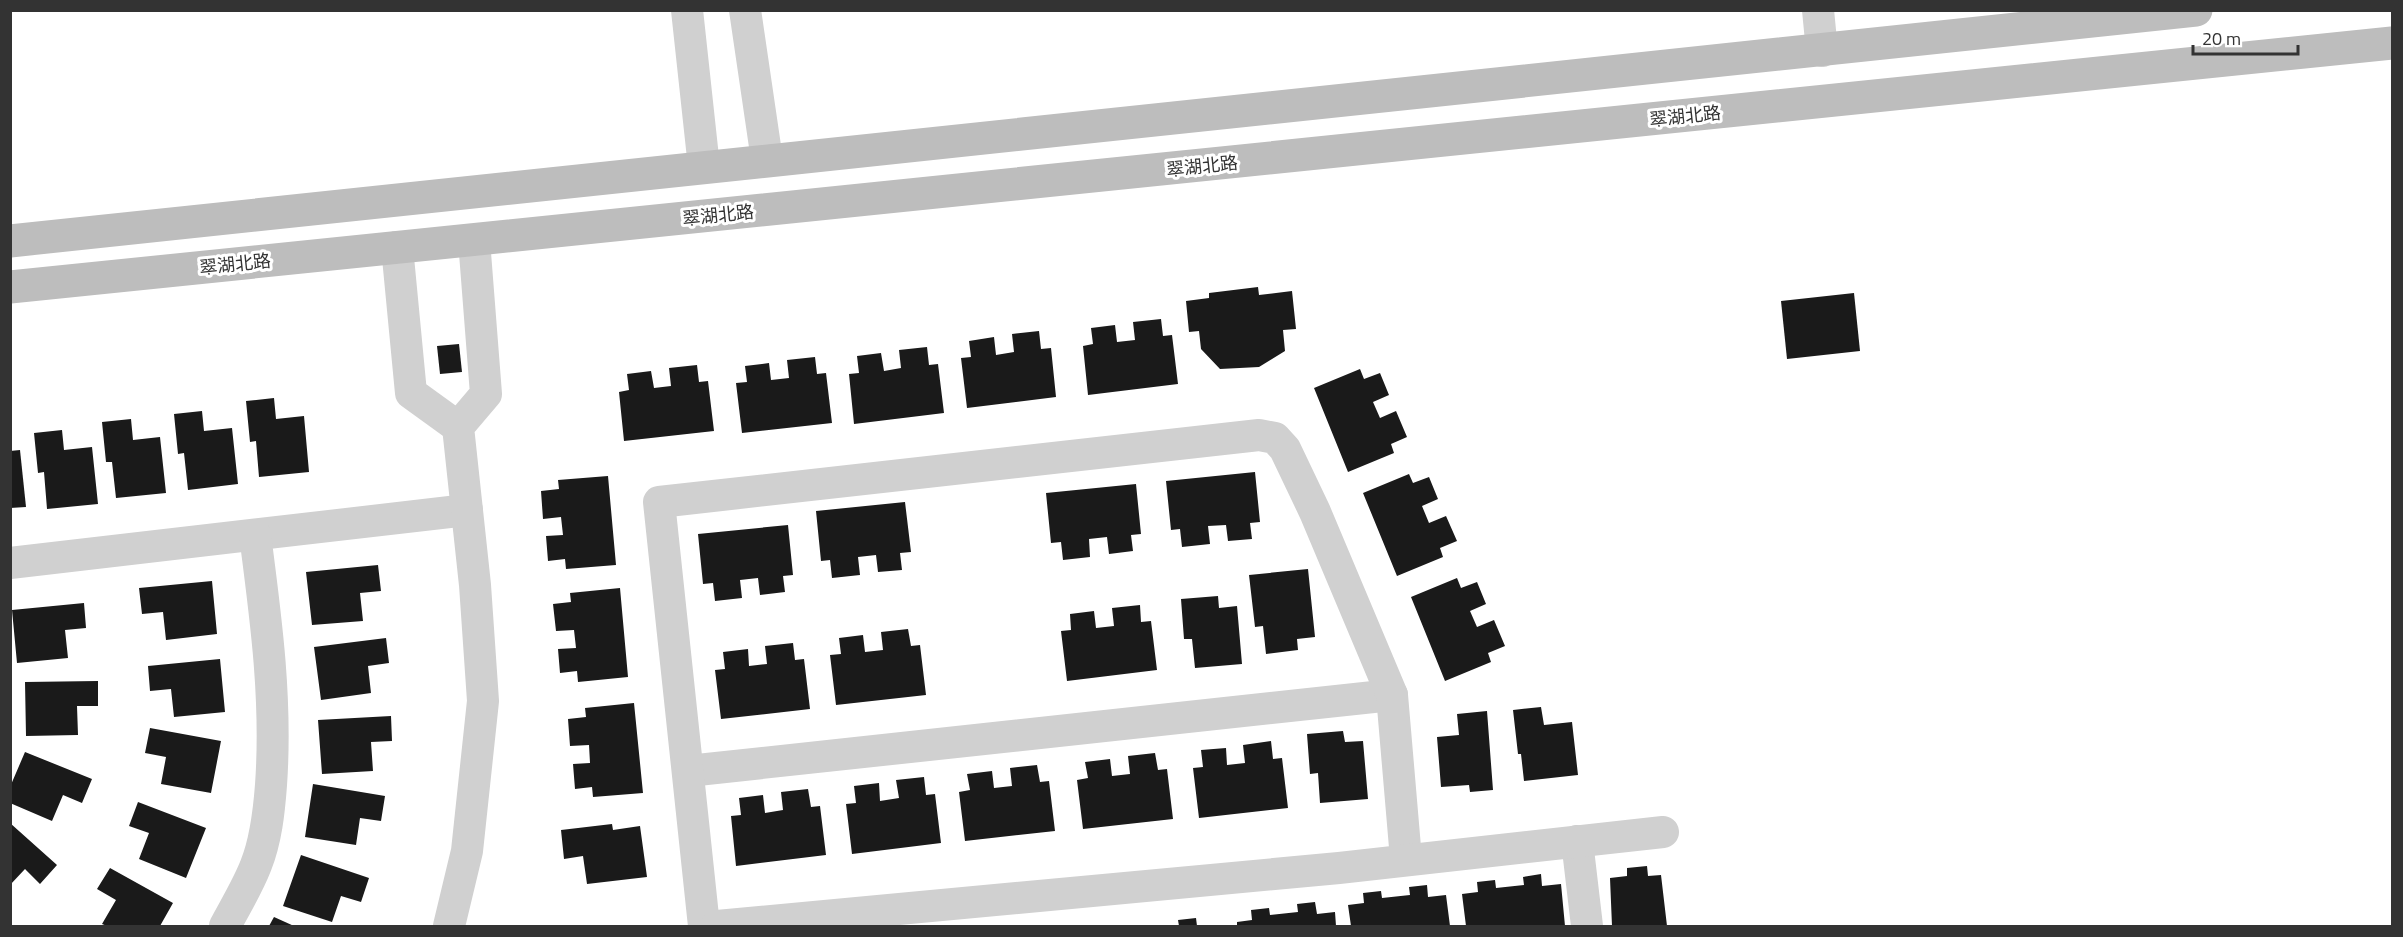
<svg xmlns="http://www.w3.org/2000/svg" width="2403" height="937" font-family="'Titillium Web','Noto Sans SC',sans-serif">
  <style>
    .building { fill: #1a1a1a }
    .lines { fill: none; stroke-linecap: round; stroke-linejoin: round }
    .street { stroke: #d0d0d0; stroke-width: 32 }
    .secondary { stroke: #bdbdbd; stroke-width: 33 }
    .labels { text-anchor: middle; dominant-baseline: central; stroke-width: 6; stroke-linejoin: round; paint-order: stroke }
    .street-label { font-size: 18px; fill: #333; stroke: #fff }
  </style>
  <rect width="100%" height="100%" fill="#fff"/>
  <!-- building -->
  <g class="building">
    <path d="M1258 287 1259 295 1292 291 1296 329 1283 330 1285 351 1259 367 1220 369 1201 349 1199 331 1189 332 1186 301 1209 298V293Z"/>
    <path d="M1854 293 1860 351 1787 359 1781 301Z"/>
    <path d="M1161 319 1163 336 1172 335 1178 384 1088 395 1083 346 1093 344 1091 328 1115 325 1117 342 1135 340 1133 322Z"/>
    <path d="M1039 331 1041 349 1051 348 1056 397 967 408 961 358 971 357 969 341 994 337 996 355 1014 352 1012 334Z"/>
    <path d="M459 344 462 372 440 374 437 346Z"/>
    <path d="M927 347 929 365 938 364 944 413 854 424 849 374 859 373 857 356 881 353 884 371 901 368 899 350Z"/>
    <path d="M815 357 817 374 826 373 832 423 742 433 736 383 747 382 745 366 769 363 771 380 789 378 787 360Z"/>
    <path d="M697 365 699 382 708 381 714 431 624 441 619 392 629 390 627 374 651 371 654 388 671 386 669 368Z"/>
    <path d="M1360 369 1364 379 1380 373 1389 395 1373 402 1380 418 1396 411 1407 437 1391 444 1394 453 1348 472 1314 388Z"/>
    <path d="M274 398 276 419 304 416 309 472 259 477 256 441 250 442 246 401Z"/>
    <path d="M202 411 204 431 232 428 238 484 188 490 184 453 178 454 174 414Z"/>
    <path d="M131 419 133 440 160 437 166 493 116 498 112 462H106L102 422Z"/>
    <path d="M62 430 64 450 92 447 98 504 47 509 44 472 38 473 34 433Z"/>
    <path d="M20 450 26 507 10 508V451Z"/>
    <path d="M1255 472 1260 522 1250 523 1252 539 1228 541 1226 525 1208 526 1210 544 1182 547 1180 529 1171 530 1166 481Z"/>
    <path d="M1409 474 1413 483 1429 477 1438 499 1422 506 1429 523 1446 516 1457 541 1440 548 1443 557 1397 576 1363 493Z"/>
    <path d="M608 476 616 565 566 569 565 559 548 561 546 536 563 535 561 517 543 519 541 491 559 489 558 480Z"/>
    <path d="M1136 484 1141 534 1131 535 1133 551 1109 554 1107 537 1089 539 1090 557 1063 560 1061 542 1051 543 1046 493Z"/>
    <path d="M905 502 911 552 900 553 902 570 878 572 876 555 858 557 860 575 832 578 830 560 821 561 816 511Z"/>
    <path d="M788 525 793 575 783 576 785 592 760 595 758 578 740 580 742 598 715 601 713 583 703 584 698 534Z"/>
    <path d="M378 565 381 591 360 593 363 621 312 625 306 572Z"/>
    <path d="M1308 569 1315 637 1297 639 1298 650 1266 654 1263 626 1255 627 1249 575Z"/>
    <path d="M1457 578 1461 588 1477 582 1486 604 1470 611 1477 627 1494 620 1505 646 1488 653 1491 662 1445 681 1411 597Z"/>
    <path d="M212 581 217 634 166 640 163 612 142 614 139 588Z"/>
    <path d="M620 588 628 677 578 682 577 671 560 673 558 649 576 648 574 630 556 631 553 604 571 602 570 593Z"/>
    <path d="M1218 596 1219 608 1237 606 1242 664 1195 668 1192 639H1184L1181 599Z"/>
    <path d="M84 603 86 628 65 630 68 658 17 663 12 610Z"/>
    <path d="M1140 605 1141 622 1151 621 1157 670 1067 681 1061 631 1071 630 1070 614 1094 611 1096 628 1114 626 1112 608Z"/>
    <path d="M908 629 911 646 920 645 926 695 836 705 830 655 841 654 839 638 863 635 865 652 883 650 881 632Z"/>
    <path d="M386 638 389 663 368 666 371 693 321 700 314 647Z"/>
    <path d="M793 643 795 660 804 659 810 709 721 719 715 670 725 669 723 652 748 649 749 666 767 664 765 646Z"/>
    <path d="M220 659 225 712 174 717 171 689 150 691 148 666Z"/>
    <path d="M98 681V706H77L78 735 26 736 25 682Z"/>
    <path d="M634 703 643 793 593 797 592 787 575 789 573 764 590 763 589 745 570 746 568 719 586 717 585 708Z"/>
    <path d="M1541 707 1544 725 1572 722 1578 775 1524 781 1521 754H1518L1513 710Z"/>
    <path d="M1487 711 1493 790 1470 792 1469 785 1441 787 1437 737 1459 735 1457 714Z"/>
    <path d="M391 716 392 741 371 742 373 771 322 774 318 720Z"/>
    <path d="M150 728 221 741 211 793 161 784 166 757 145 753Z"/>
    <path d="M1343 731 1345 742 1363 741 1368 799 1320 803 1318 773 1310 774 1307 734Z"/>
    <path d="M1271 741 1273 759 1282 758 1288 808 1199 818 1193 768 1203 767 1201 750 1226 748 1227 765 1245 763 1243 745Z"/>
    <path d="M25 752 92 779 82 803 63 795 52 821 10 803V787Z"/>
    <path d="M1155 753 1158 770 1167 769 1173 819 1083 829 1077 780 1088 778 1085 762 1110 759 1112 776 1130 774 1128 756Z"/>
    <path d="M1037 765 1040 782 1049 781 1055 831 965 841 959 792 970 790 967 774 992 771 994 788 1012 786 1010 768Z"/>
    <path d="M924 777 926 795 935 794 941 843 852 854 846 804 856 803 854 786 879 783 880 801 899 798 896 780Z"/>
    <path d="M313 784 385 796 381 821 360 818 356 845 305 837Z"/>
    <path d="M808 789 811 807 820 806 826 855 736 866 731 816 741 815 739 798 763 795 765 813 783 810 781 792Z"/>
    <path d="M138 802 206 828 186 878 139 859 149 833 129 826Z"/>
    <path d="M10 823 57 865 40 884 25 869 10 885Z"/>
    <path d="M612 824 613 830 640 826 647 877 587 884 583 856 564 859 561 830Z"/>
    <path d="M301 855 369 878 361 902 341 896 332 922 283 906Z"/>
    <path d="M1647 866 1648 876 1661 875 1667 926H1612L1610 878 1627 876V868Z"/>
    <path d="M110 868 173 903 160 926H107L102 924 116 900 97 889Z"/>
    <path d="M1541 874 1542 886 1561 884 1565 926H1466L1462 894 1478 892 1477 882 1495 880 1496 888 1524 885 1523 877Z"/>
    <path d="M1427 885 1428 897 1446 895 1450 926H1351L1348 905 1364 903 1363 893 1381 891 1382 898 1410 895 1409 887Z"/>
    <path d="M1315 902 1317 914 1335 912 1336 926H1237V922L1252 920 1251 910 1269 908 1270 915 1298 912 1297 904Z"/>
    <path d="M274 917 294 926H269Z"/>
    <path d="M1196 918 1197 926H1179L1178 920Z"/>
  </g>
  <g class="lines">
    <!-- street -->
    <g class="street">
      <path d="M687 10 704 167"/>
      <path d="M745 10 767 160"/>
      <path d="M1818 10 1822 51"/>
      <path d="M397 247 411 393 458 427"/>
      <path d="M10 563 467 510"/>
      <path d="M688 771 1392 695"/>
      <path d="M1577 841 1587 926"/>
      <path d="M225 926C235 907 248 886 256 865 266 840 269 812 271 785 277 700 266 619 255 535"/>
      <path d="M449 926 467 851 483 701 475 585 458 427 486 394 474 240"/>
      <path d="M704 926 659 502 1259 435 1275 438 1285 449 1315 512 1392 695 1406 859"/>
      <path d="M717 926 1339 868 1663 832"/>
    </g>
    <!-- secondary -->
    <g class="secondary">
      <path d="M10 241 2196 10"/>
      <path d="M10 287 2392 43"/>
    </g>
  </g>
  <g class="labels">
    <!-- street labels -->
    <g class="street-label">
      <text transform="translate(1685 116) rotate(-6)">翠湖北路</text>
      <text transform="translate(1202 166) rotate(-6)">翠湖北路</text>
      <text transform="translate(718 215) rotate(-6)">翠湖北路</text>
      <text transform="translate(235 264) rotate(-6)">翠湖北路</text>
    </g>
  </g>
  <!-- border -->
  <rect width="2403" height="937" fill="none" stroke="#333333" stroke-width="24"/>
  <!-- scale -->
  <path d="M2193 45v9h105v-9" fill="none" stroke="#333333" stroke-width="3"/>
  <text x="2202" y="45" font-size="18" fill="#333333" stroke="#ffffff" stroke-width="4.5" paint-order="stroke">20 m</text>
</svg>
